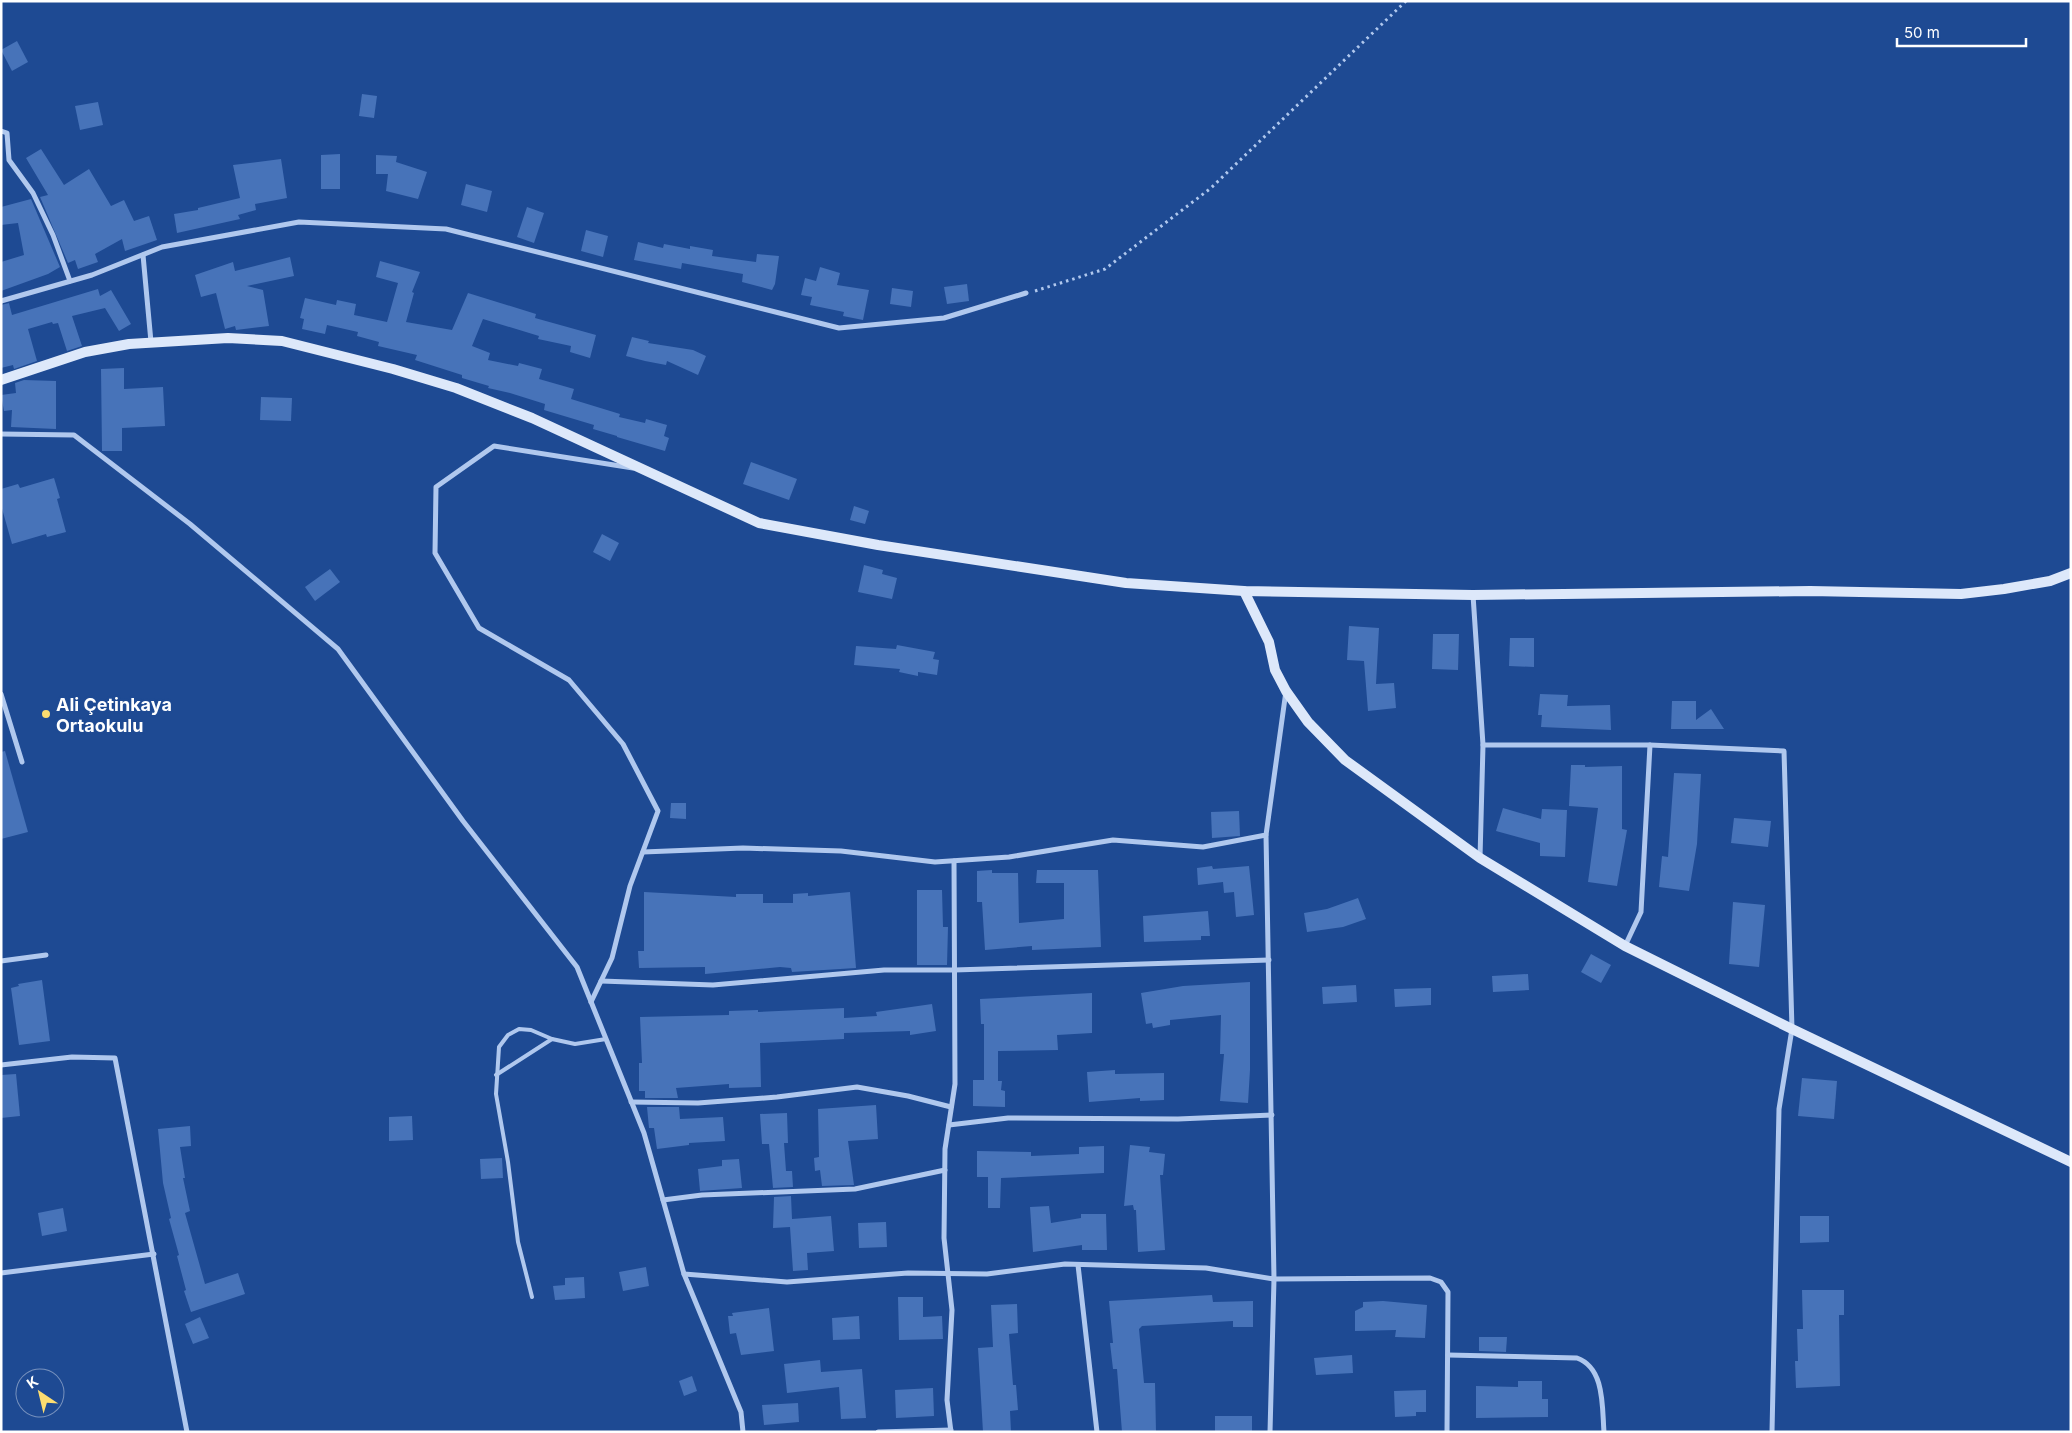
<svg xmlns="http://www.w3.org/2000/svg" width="2072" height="1433" font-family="Inter,sans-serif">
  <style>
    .building { fill: #4773b9 }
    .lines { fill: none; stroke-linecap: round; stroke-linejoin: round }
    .path { stroke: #b0c8ee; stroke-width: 3; stroke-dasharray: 2.5 4; stroke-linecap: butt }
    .lane { stroke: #b0c8ee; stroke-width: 4 }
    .street { stroke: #b0c8ee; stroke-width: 5 }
    .secondary { stroke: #dde8fa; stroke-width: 10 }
    .poi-dot { fill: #fcdd70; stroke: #1e4a93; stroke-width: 2 }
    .labels { text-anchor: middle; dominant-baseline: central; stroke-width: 4.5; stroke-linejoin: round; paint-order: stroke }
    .poi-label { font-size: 18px; font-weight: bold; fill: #fff; stroke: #1e4a93; text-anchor: start }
  </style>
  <rect width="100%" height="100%" fill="#1e4a93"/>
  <!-- building -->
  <g class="building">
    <path d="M17 41 28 62 12 71 1 50Z"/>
    <path d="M362 94 377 96 374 118 359 116Z"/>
    <path d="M98 102 103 125 80 130 75 106Z"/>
    <path d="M41 149 64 185 89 169 111 206 124 200 134 221 149 216 157 240 125 251 122 239 95 254 98 262 78 269 75 260 68 263 40 197 48 195 26 158Z"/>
    <path d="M340 154V189H321V155Z"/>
    <path d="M376 155 397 156 396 162 427 172 418 199 386 191 388 174H376Z"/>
    <path d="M281 159 287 198 255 204 256 210 238 215 240 219 177 233 174 214 198 210V208L240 198 233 165Z"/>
    <path d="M466 184 492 191 487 212 461 205Z"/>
    <path d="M31 199 60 267 48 274 1 291V262L24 255 18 223 1 225V207Z"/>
    <path d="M527 207 544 213 534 243 517 237Z"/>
    <path d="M586 230 608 236 603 257 581 251Z"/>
    <path d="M638 242 663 248 664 244 690 249V246L713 250 712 256 756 262 757 254 779 256 775 284 772 290 742 282 743 274 682 263 681 269 634 260Z"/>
    <path d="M290 257 294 276 247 286 263 290 269 326 236 330 235 326 225 329 216 293 201 297 195 275 233 262 235 271Z"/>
    <path d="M380 261 420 272 412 292 414 293 406 322 452 330 468 293 536 314 535 318 596 335 590 358 570 352 571 346 538 339 539 336 483 319 472 346 490 353 488 360 518 366 519 363 542 369 539 379 574 389 571 399 620 414 619 417 645 423 646 419 667 425 664 436 669 438 665 451 617 437V436L593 429 594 425 544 410 545 404 510 393 488 388 489 386 462 378V375L415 360 417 355 378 346 379 342 357 336 358 332 327 325 325 334 302 329 304 319 300 318 305 298 336 305 337 300 356 304 354 315 387 322 398 283 376 277Z"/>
    <path d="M820 267 840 273 837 285 869 290 863 320 843 316 844 312 810 305 812 297 801 295 805 278 816 281Z"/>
    <path d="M967 284 969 301 947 304 944 287Z"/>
    <path d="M892 288 913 291 911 307 890 304Z"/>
    <path d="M98 289 100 296 111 290 131 324 119 331 105 308 72 316 82 346 67 351 58 323 53 324 52 322 28 329 37 361 14 369 13 365 1 368V305L9 303 12 315Z"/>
    <path d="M632 337 649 341 648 343 693 350 706 356 698 375 667 361 666 365 645 361 626 356Z"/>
    <path d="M124 368V389L163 387 165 426 122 428V451H102L101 369Z"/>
    <path d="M24 380 56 381V429L11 427 12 410 4 411 1 395 16 393 15 383Z"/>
    <path d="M261 397 292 398 291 421 260 420Z"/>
    <path d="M751 462 797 479 789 500 743 484Z"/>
    <path d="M54 478 60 498 57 499 66 532 47 537 46 534 12 544 1 505V489L18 484 20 488Z"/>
    <path d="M854 506 869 511 865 524 850 520Z"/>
    <path d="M602 534 619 543 610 561 593 552Z"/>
    <path d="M864 565 883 570 882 574 897 578 892 599 858 592Z"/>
    <path d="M330 569 340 582 315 601 305 587Z"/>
    <path d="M1349 626 1379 628 1376 684 1394 683 1396 708 1368 711 1364 661 1347 660Z"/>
    <path d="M1433 634H1459L1458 670 1432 669Z"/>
    <path d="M1510 638H1534V667L1509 666Z"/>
    <path d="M897 645 935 652 933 659 939 660 937 675 918 672V676L899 672 900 669 854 665 856 646 896 649Z"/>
    <path d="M1540 694 1568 695 1567 706 1610 705 1611 730 1541 727 1542 715H1538Z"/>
    <path d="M1672 701H1696V720L1711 709 1724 729H1671Z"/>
    <path d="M5 751 28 832 1 839V752Z"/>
    <path d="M1571 765H1585V767L1622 766V829L1627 830 1617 886 1588 882 1598 808 1569 806Z"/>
    <path d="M1674 773 1701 774 1697 844 1689 891 1659 887 1662 856 1668 857Z"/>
    <path d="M671 803H686V819L670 818Z"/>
    <path d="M1503 808 1541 819 1542 809 1567 810 1565 857 1540 856V843L1496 831Z"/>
    <path d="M1239 811 1240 836 1212 838 1211 812Z"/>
    <path d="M1734 818 1771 821 1768 847 1731 843Z"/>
    <path d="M1212 866 1213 869 1249 866 1254 915 1236 917 1234 892 1224 893 1223 882 1198 885 1197 868Z"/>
    <path d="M992 870V873H1018L1019 923 1064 919V883H1036L1037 870H1098L1101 947 1032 950V946L985 950 982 902H977V871Z"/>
    <path d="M917 890H942L943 927H948L947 965H917Z"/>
    <path d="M644 892 736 897V894H763V903H793V894L808 893V896L850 892 856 968 792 972 791 968 780 967 705 974V967L639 968 638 951H644Z"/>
    <path d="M1358 898 1366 919 1343 927 1307 932 1304 913 1327 909Z"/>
    <path d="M1733 902 1765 905 1759 967 1729 964Z"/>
    <path d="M1208 911 1210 936H1201V940L1144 942 1143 916Z"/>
    <path d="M1591 954 1611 965 1601 983 1581 972Z"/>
    <path d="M1528 974 1529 990 1493 992 1492 976Z"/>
    <path d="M42 980 50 1041 19 1045 11 988 19 986 18 984Z"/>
    <path d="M1250 982V1070L1248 1103 1220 1101 1224 1054H1220L1221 1015 1170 1020V1025L1153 1028 1152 1023 1146 1024 1141 993 1183 986Z"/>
    <path d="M1356 985 1357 1002 1323 1004 1322 987Z"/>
    <path d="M1431 988V1005L1395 1007 1394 989Z"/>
    <path d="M1092 993V1033L1057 1035 1058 1050 998 1051V1081H1002L1001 1090 1005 1091V1107L973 1106V1080H984V1024H981L980 999Z"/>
    <path d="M932 1004 936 1031 910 1035V1031L844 1033V1039L760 1043 761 1087 729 1088V1084L676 1088 678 1098H645V1091H639V1063H642L640 1017 729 1015V1011L758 1010V1012L844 1008V1018L877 1016 876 1012Z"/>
    <path d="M1115 1070V1074L1164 1073V1100L1140 1101V1098L1089 1102 1087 1072Z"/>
    <path d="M16 1074 20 1116 1 1118V1075Z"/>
    <path d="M1802 1078 1837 1081 1834 1119 1798 1116Z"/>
    <path d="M876 1105 878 1139 848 1141 854 1185 822 1186 820 1170 815 1171 814 1158 819 1157 818 1109Z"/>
    <path d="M647 1107H679L680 1119 723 1117 725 1141 689 1143V1145L657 1149 654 1128H649Z"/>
    <path d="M787 1113 788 1143H784L786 1171H792L793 1187 773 1188 769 1144H762L760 1114Z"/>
    <path d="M412 1116 413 1140 389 1141V1117Z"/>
    <path d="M190 1126 191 1146 180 1147 185 1178H183L190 1211 185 1213 205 1284 238 1273 245 1294 191 1312 184 1291 186 1290 177 1256 179 1255 169 1219 171 1218 163 1183 158 1129Z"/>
    <path d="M1130 1145 1150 1147 1149 1152 1165 1154 1163 1175H1160L1165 1250 1138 1252 1136 1210H1134L1133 1205 1124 1206Z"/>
    <path d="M1104 1146V1173L1001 1178 1000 1208H988V1177H977V1151L1031 1152V1156L1079 1154V1147Z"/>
    <path d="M502 1158 503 1178 481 1179 480 1159Z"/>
    <path d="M739 1159 742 1188 700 1191 698 1169 722 1166V1160Z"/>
    <path d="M791 1196 792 1219 831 1216 834 1251 807 1253 808 1270 793 1271 790 1227 773 1228 774 1197Z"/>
    <path d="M1049 1206 1051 1223 1081 1218V1214H1106L1107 1250H1082V1245L1033 1252 1030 1207Z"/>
    <path d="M63 1208 67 1231 42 1236 38 1213Z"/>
    <path d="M1800 1216H1829V1242L1800 1243Z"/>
    <path d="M886 1222 887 1247 859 1248 858 1223Z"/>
    <path d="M646 1267 649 1286 623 1291 619 1272Z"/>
    <path d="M584 1277 585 1298 555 1300 553 1286 565 1285V1278Z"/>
    <path d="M1802 1290H1844V1315H1839L1840 1386 1796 1388 1795 1361H1798L1797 1329H1803Z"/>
    <path d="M1212 1295 1213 1302 1253 1301V1327H1233V1321L1142 1326 1139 1329 1144 1383H1155L1156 1432H1122L1117 1369H1113L1110 1343H1113L1109 1301Z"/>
    <path d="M898 1297H923V1317L942 1316 943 1339 899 1340Z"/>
    <path d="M1383 1301 1427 1305 1425 1338 1395 1337 1396 1330 1355 1331V1311L1363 1307V1302Z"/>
    <path d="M1017 1304 1018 1333 1009 1334 1013 1385H1016L1018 1410 1010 1411 1011 1432H983L978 1348 993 1347 991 1305Z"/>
    <path d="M769 1308 774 1351 741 1355 736 1333 730 1334 728 1316H733L732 1313Z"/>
    <path d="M859 1316 860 1339 833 1340 832 1318Z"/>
    <path d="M200 1317 209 1338 193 1344 185 1324Z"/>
    <path d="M1479 1337H1507L1506 1352 1479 1351Z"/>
    <path d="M1352 1355 1353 1373 1316 1375 1314 1358Z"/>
    <path d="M820 1360 821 1372 862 1369 866 1418 841 1419 839 1387 787 1393 784 1364Z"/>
    <path d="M692 1376 697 1391 684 1396 679 1381Z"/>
    <path d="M1518 1381H1542V1399H1548V1417L1476 1418V1386L1518 1387Z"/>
    <path d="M933 1388 934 1416 896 1418 895 1390Z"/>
    <path d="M1426 1390V1412H1416V1416L1395 1417 1394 1391Z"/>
    <path d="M798 1403 799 1422 764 1425 762 1405Z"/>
    <rect x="1215" y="1416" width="37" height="16"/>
  </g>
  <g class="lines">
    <!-- path -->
    <path class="path" d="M1035 291 1105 269 1211 188 1406 1"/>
    <!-- lane -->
    <g class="lane">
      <path d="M496 1075 552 1039"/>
      <path d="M532 1297 518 1242 508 1162 496 1094 499 1047 508 1035 519 1029 531 1030 552 1039 575 1044 606 1039"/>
    </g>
    <!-- street -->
    <g class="street">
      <path d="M1 131 7 133 9 160 33 193 53 235 70 281"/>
      <path d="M143 255 151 342"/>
      <path d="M1 301 92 275 162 247 299 222 446 229 839 328 944 318 1026 293"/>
      <path d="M1 434 74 435 190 524 338 649 463 821 577 967 644 1133 684 1274 741 1412 743 1432"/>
      <path d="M1473 595 1483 745 1480 858"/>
      <path d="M1 694 22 762"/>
      <path d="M1483 745H1650L1784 751 1792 1029 1779 1109 1772 1432"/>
      <path d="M1266 835 1274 1279 1270 1432"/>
      <path d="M643 852 743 848 841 851 935 862 1009 857 1113 840 1203 847 1266 835 1286 691"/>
      <path d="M1625 946 1641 912 1650 745"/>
      <path d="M1 961 46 955"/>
      <path d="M601 981 713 985 884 970H954L1269 960"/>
      <path d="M591 1002 612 958 630 886 658 811 623 744 569 680 479 628 435 553 436 487 494 446 633 468"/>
      <path d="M1 1065 72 1057 115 1058 187 1432"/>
      <path d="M631 1102 698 1103 777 1097 857 1087 908 1096 951 1107"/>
      <path d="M949 1125 1008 1118 1178 1119 1272 1115"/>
      <path d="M663 1200 702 1195 855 1189 945 1170"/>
      <path d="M1078 1265 1097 1432"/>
      <path d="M1 1273 154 1254"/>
      <path d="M684 1274 787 1282 908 1273 987 1274 1065 1264 1206 1268 1274 1279 1430 1278 1441 1282 1448 1292 1447 1432"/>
      <path d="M1448 1355 1577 1358C1605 1368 1602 1407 1604 1432"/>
      <path d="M878 1432 951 1430"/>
      <path d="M951 1432 947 1400 952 1310 944 1238 945 1149 955 1084 954 861"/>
    </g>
    <!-- secondary -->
    <g class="secondary">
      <path d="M1 380 85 352 129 344 228 338 282 341 393 369 456 388 532 418 759 523 878 545 1126 583 1244 591 1473 595 1810 591 1961 594 2004 589 2050 581 2071 573"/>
      <path d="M1244 591 1269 642 1275 670 1286 691 1308 722 1345 760 1480 858 1625 946 1792 1029 2071 1162"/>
    </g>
  </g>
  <!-- markers -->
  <circle class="poi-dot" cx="46" cy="714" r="5"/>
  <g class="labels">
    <!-- poi labels -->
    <g class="poi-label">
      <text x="56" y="704">Ali Çetinkaya<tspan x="56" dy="21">Ortaokulu</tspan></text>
    </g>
  </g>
  <!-- border -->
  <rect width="2072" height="1433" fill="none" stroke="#ffffff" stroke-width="5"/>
  <!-- north arrow -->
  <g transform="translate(40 1393) rotate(325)"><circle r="24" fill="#1e4a93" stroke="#7892be"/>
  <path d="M0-4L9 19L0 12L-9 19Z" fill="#fcdd70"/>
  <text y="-8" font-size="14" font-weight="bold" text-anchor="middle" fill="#ffffff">K</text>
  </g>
  <!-- scale -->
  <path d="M1897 38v8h129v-8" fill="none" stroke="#ffffff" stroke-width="2.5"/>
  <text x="1904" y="38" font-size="15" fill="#ffffff" stroke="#1e4a93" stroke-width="4" paint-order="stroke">50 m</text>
</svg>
